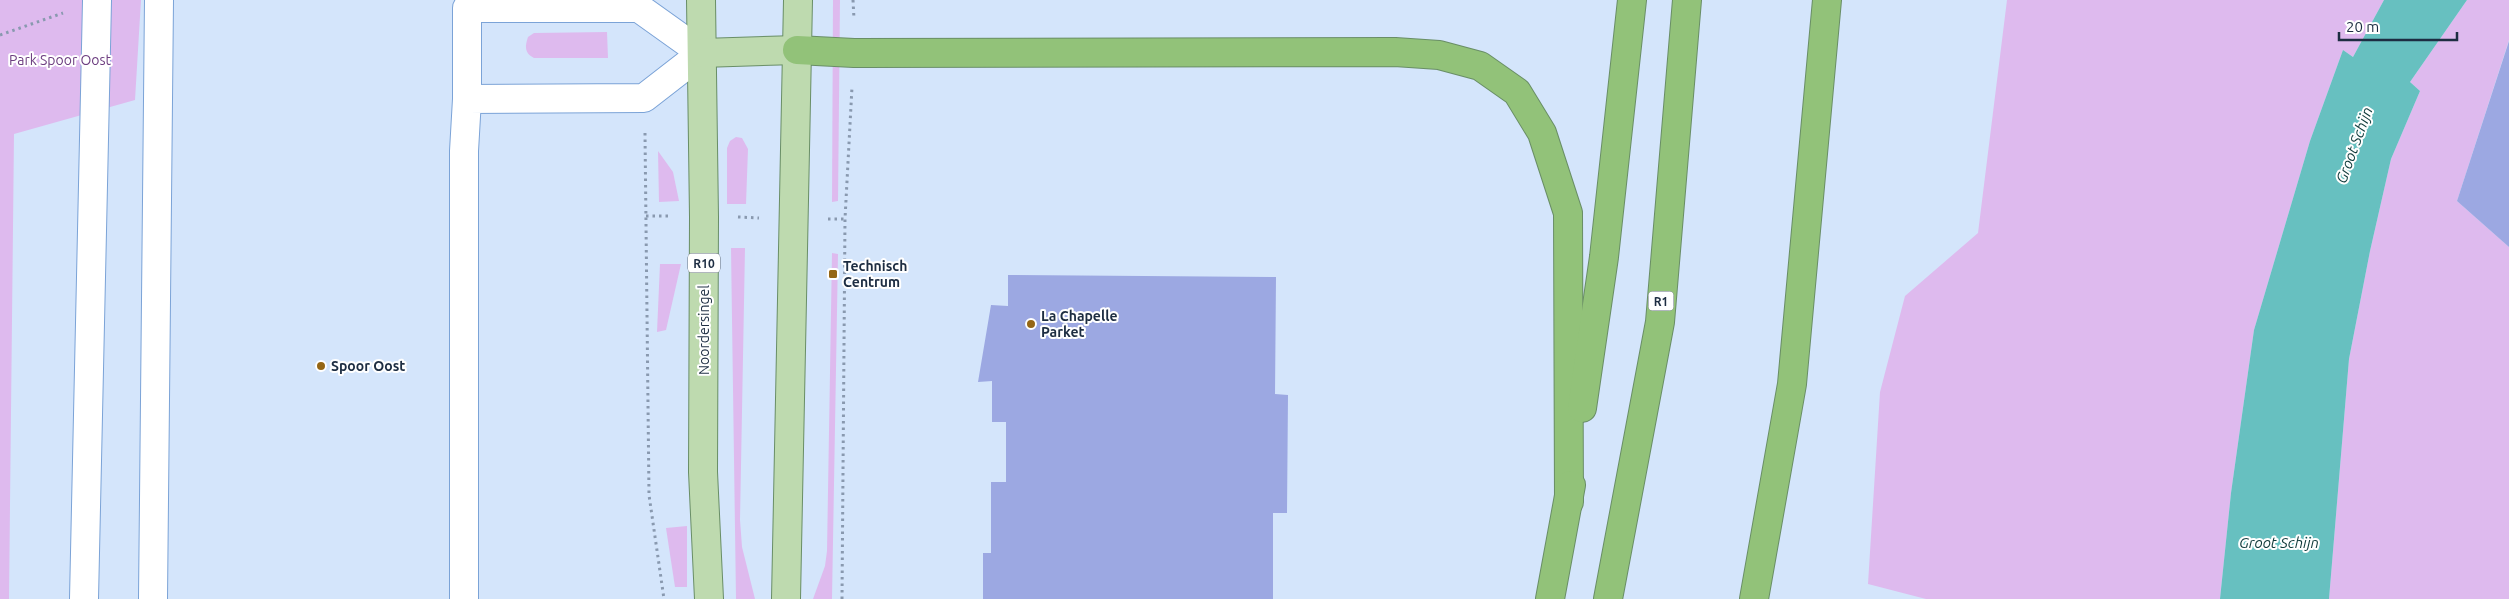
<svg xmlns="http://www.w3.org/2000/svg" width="2509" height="599" font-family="Ubuntu,sans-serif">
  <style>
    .green { fill: #debaee }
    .water { fill: #67c0c0 }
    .building { fill: #9ca8e2 }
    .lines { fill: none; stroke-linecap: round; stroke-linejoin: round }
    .minor-casing { stroke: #7ba3d7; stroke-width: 30 }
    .major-casing { stroke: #698e66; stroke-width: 30 }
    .highway-casing { stroke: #698e66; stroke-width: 30 }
    .path { stroke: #8999af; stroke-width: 3; stroke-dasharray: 2.5 4; stroke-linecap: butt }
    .minor { stroke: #fff; stroke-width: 28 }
    .major { stroke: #bedaaf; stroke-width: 28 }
    .highway { stroke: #92c279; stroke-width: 28 }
    .poi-dot { fill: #956614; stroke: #fff; stroke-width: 2 }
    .labels { text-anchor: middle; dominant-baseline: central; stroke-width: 4; stroke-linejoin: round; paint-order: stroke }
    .shield { fill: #fff; stroke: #616c7b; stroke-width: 1 }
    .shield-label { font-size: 12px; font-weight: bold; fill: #1d2d42 }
    .park-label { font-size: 14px; fill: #6d3e80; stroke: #fff }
    .poi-label { font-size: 14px; font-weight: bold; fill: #1d2d42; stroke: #fff; text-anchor: start }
    .street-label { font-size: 14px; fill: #1d2d42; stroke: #fff }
    .water-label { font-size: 15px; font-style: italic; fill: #103b3b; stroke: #fff }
  </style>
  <rect width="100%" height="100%" fill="#d4e5fb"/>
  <!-- green -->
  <g class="green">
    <path d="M0 0H141L135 100 14 134 9 599H0Z"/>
    <path d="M833 0H840L838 201 832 202Z"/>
    <path d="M2007 0H2384L2353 57 2343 50 2310 141 2254 330 2231 493 2220 599H1926L1868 584 1880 392 1905 296 1978 233Z"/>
    <path d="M2467 0H2509V40L2457 201 2509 247V599H2329L2349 359 2370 251 2391 159 2420 91 2410 82Z"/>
    <path d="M607 32 608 58H534C524 53 525 46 528 37L534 33Z"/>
    <path d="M736 137 742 138 748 149 746 204H727V148L730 141Z"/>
    <path d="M658 151 673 172 679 201 659 202Z"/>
    <path d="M731 248H745L740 520 742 547 755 599H736Z"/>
    <path d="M832 253 838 254 832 599H813L825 566 827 551Z"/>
    <path d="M660 264H681L666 330 657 332Z"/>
    <path d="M687 526V587H675L666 528Z"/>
  </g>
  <!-- water -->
  <path class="water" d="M2384 0H2467L2410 82 2420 91 2391 159 2370 251 2349 359 2329 599H2220L2231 493 2254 330 2310 141 2343 50 2353 57Z"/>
  <!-- building -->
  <g class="building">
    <path d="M2509 41V247L2457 201Z"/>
    <path d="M1008 275 1276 277 1275 394 1288 395 1287 513H1273V599H983V553H991V482H1006V422H992V381L978 382 991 305 1008 306Z"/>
  </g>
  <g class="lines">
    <defs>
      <g id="minor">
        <path d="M84 599 97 1"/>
        <path d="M153 599 159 0"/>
        <path d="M464 599V151L467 99V8H639L702 53 644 98 467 99"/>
      </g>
      <g id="major">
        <path d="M701 0 704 217 703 472 709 599"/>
        <path d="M702 53 797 50"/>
        <path d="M786 599 798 0"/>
      </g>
      <g id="highway">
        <path d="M797 50 854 53 1395 52 1439 55 1480 66 1517 92 1542 133 1568 213 1569 502"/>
        <path d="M1582 408 1604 257 1632 0"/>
        <path d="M1550 599 1571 485"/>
        <path d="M1608 599 1660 322 1687 0"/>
        <path d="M1754 599 1792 384 1827 0"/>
      </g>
    </defs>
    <!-- minor casing -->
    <use href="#minor" class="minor-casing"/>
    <!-- major casing -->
    <use href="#major" class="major-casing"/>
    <!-- highway casing -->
    <use href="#highway" class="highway-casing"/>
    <!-- path -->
    <g class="path">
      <path d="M853 0 854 19"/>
      <path d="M0 35 63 13"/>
      <path d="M645 133 649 495 664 599"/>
      <path d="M646 216H669"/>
      <path d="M738 217 759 218"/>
      <path d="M828 219H845"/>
      <path d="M842 599 845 219 852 87"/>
    </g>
    <!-- minor -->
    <use href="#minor" class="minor"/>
    <!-- major -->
    <use href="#major" class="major"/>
    <!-- highway -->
    <use href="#highway" class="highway"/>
  </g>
  <!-- markers -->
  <g class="poi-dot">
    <rect x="828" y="269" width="10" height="10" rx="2.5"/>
    <circle cx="1031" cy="324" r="5"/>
    <circle cx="321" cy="366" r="5"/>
  </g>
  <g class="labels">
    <!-- shield labels -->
    <g class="shield">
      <rect x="688" y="253.5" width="32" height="19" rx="4"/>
      <rect x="1648.5" y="291.5" width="25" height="19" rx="4"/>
    </g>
    <g class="shield-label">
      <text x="704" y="263">R10</text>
      <text x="1661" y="301">R1</text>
    </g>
    <!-- park labels -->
    <g class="park-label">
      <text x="60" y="60">Park Spoor Oost</text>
    </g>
    <!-- poi labels -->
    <g class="poi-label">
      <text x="843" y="266">Technisch<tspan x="843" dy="16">Centrum</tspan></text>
      <text x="1041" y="316">La Chapelle<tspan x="1041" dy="16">Parket</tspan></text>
      <text x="331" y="366">Spoor Oost</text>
    </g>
    <!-- street labels -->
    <g class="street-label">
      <text transform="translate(704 330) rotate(-90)">Noordersingel</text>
    </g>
    <!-- water labels -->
    <g class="water-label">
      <text transform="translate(2354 145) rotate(-70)">Groot Schijn</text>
      <text x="2279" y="542">Groot Schijn</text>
    </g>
  </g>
  <!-- scale -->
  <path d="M2339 32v8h118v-8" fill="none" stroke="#1d2d42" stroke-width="2.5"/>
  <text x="2346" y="32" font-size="15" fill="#1d2d42" stroke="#ffffff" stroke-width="4" paint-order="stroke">20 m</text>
</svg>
